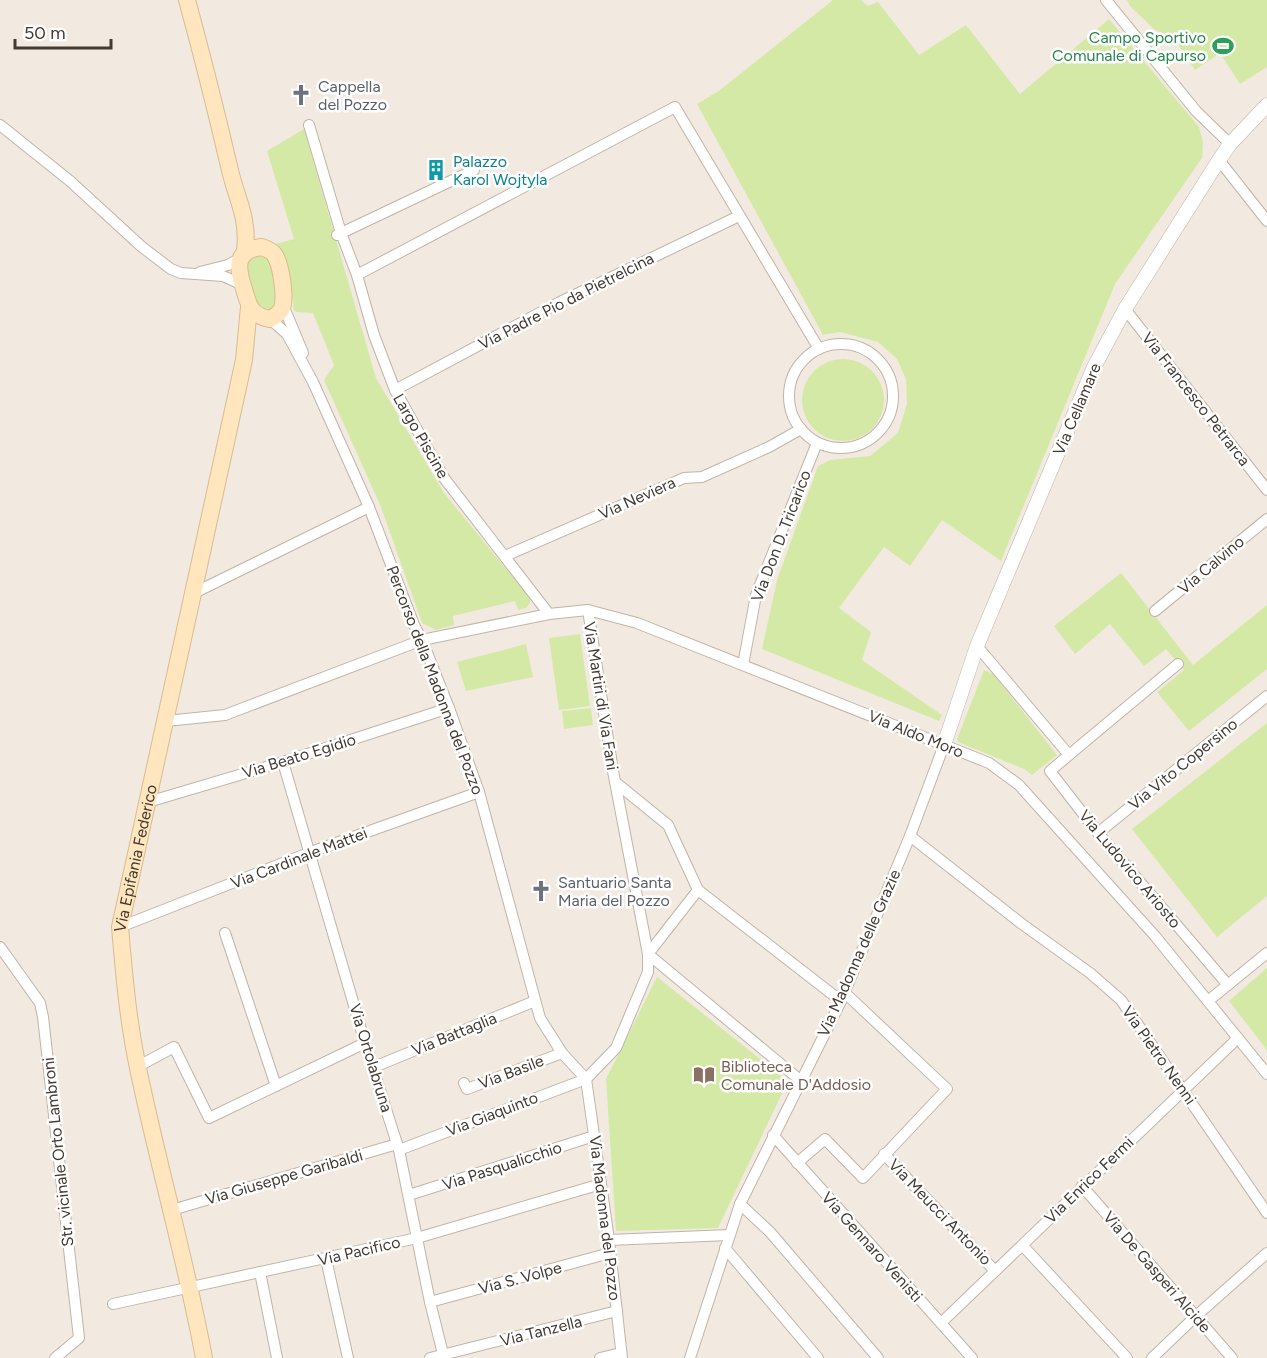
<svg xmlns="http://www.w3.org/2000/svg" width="1267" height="1358" font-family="Figtree,sans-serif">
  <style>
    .green { fill: #d5e9a7 }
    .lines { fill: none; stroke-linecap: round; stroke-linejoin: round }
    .minor-casing { stroke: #c0b4a7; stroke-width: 12 }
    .tertiary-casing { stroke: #c0b4a7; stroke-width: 15 }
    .secondary-casing { stroke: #d8bb90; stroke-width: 18 }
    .minor { stroke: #fff; stroke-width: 10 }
    .tertiary { stroke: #fff; stroke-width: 14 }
    .secondary { stroke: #ffe6be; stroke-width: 16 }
    .labels { text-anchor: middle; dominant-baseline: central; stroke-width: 5; stroke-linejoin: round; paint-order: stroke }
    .leisure-label { font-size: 16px; fill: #27864d; stroke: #fff; text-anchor: end }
    .worship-label { font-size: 16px; fill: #5b616d; stroke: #fff; text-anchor: start }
    .culture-label { font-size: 16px; fill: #0d838f; stroke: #fff; text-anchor: start }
    .street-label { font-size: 16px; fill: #433a32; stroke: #fff }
    .education-label { font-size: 16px; fill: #785e54; stroke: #fff; text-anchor: start }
  </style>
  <rect width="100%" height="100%" fill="#f2eae1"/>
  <!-- green -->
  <g class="green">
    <path d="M833 0H861L868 6 878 2 919 55 966 25 1020 94 1109 19 1199 127 1203 142 1202 158 1115 284 1001 561 942 520 910 566 884 547 839 608 871 632 862 660 942 715 939 721 762 649 777 580 818 466 830 460 870 456 898 433 907 404 906 379 897 359 878 342 840 332 823 335 697 104 720 90Z"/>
    <path d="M1127 0H1267V67L1240 84 1220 53 1195 70 1175 40 1154 29 1130 6Z"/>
    <path d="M304 129 376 378 444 493 530 598V603L526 608 518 610 515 601 453 616 454 625 436 630 422 623 381 507 324 380 334 365 313 313 296 312 294 310 287 262 275 244 294 239 267 151Z"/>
    <path d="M262 253 272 263 276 304 269 312 258 309 244 265 246 261Z"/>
    <circle cx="843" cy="400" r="41"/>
    <path d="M1121 573 1193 665 1267 605V669L1189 731 1157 692 1184 670 1166 649 1144 666 1110 624 1075 654 1054 626Z"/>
    <path d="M580 634 590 706 559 710 549 638Z"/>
    <path d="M526 644 533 677 466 691 457 662Z"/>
    <path d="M984 670 993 674 1057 755 1032 775 1024 769 958 742 957 739Z"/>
    <path d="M591 708 593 725 564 729 562 711Z"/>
    <path d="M1267 723V896L1217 937 1132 829Z"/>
    <path d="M1267 968V1050L1229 1001Z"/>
    <path d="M657 977 788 1081 718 1228 616 1231 606 1079Z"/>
  </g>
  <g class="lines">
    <defs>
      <g id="minor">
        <path d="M1106 0 1196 111 1230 144"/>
        <path d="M0 125 70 181 142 247 171 269 181 273 223 276 243 285"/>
        <path d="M309 125 341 233 357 275 374 335 395 390 444 478 549 614"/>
        <path d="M1219 160 1267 221"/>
        <path d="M337 235 474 170"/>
        <path d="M200 272 228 265 241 258"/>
        <path d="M357 275 675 107 819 349"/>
        <path d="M283 305 303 353"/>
        <path d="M1125 309 1267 490"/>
        <path d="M270 319 287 334 313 382 369 507 414 625 422 640 449 708 479 792 540 1018 562 1053 586 1079"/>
        <circle cx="841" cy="396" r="52"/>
        <path d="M395 390 560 302 739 216"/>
        <path d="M505 556 684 478 702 477 769 447 801 429"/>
        <path d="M192 594 369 507"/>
        <path d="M1155 611 1267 519"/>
        <path d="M977 646 1069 755 1178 664"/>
        <path d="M743 665 756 595 817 443"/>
        <path d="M166 721 225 715 422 640 549 614 588 610 637 623 989 763 1019 785 1155 936 1267 1074"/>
        <path d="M1069 755 1050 771 1098 833 1228 985"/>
        <path d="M283 762 365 1043 399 1150 430 1302 444 1358"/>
        <path d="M615 782 668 825 698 890 841 1001"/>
        <path d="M148 802 283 762 449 708"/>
        <path d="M1098 833 1267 696"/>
        <path d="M910 836 1022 924 1090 973 1121 1000 1267 1213"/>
        <path d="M698 890 648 954 800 1080"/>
        <path d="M120 927 311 852 479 792"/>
        <path d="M225 933 276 1086"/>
        <path d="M0 947 40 1003 43 1017 79 1338 55 1358"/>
        <path d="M1208 1001 1267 953"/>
        <path d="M137 1067 174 1047 209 1118 365 1043"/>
        <path d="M374 1067 535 1001"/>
        <path d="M586 1079 609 1240 622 1358"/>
        <path d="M464 1083 467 1089 562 1053"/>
        <path d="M773 1135 972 1358"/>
        <path d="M399 1150 586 1079 616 1048 648 972V954L613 771 588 610"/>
        <path d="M884 1154 995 1271"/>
        <path d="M797 1163 825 1139 863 1178 947 1089 844 992"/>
        <path d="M1082 1186 1232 1358"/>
        <path d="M409 1195 594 1136"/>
        <path d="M740 1204 770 1232 878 1358"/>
        <path d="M172 1210 397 1144"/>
        <path d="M609 1240 729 1235"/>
        <path d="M1023 1246 1127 1358"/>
        <path d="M725 1248 818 1358"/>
        <path d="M326 1259 348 1358"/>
        <path d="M260 1272 277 1358"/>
        <path d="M430 1302 610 1253"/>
        <path d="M113 1304 417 1238 601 1184"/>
        <path d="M941 1323 1238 1038"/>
        <path d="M430 1358 617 1311"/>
        <path d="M600 1358 621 1353"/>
        <path d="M690 1358 740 1204 841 1001 910 836 944 745"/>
        <path d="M1152 1358 1196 1316 1267 1253"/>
      </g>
      <path id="tertiary" d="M944 745 977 646 1094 367 1125 309 1219 160 1230 144 1267 105"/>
      <g id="secondary">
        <path d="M187 0C202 55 216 111 229 166 236 199 249 216 245 251"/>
        <path d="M262 247C266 249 271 250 274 254 281 263 287 301 281 310 278 315 274 317 270 319 263 318 258 316 253 311 248 305 246 296 244 289 237 268 234 250 262 247Z"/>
        <path id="s1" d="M204 1358C186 1260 158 1165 138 1068 128 1021 124 974 120 927L244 360 249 307"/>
      </g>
    </defs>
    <!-- minor casing -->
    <use href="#minor" class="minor-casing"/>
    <!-- tertiary casing -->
    <use href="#tertiary" class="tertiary-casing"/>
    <!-- secondary casing -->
    <use href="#secondary" class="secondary-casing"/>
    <!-- minor -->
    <use href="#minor" class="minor"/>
    <!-- tertiary -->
    <use href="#tertiary" class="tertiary"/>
    <!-- secondary -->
    <use href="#secondary" class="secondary"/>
  </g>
  <!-- icons -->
  <defs>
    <symbol id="stadium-bare" viewBox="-9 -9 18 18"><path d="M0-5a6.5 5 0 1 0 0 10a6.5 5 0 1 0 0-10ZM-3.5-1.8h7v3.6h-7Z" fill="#2e9e5b" stroke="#fff" stroke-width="2.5" paint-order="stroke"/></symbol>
    <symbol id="church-bare" viewBox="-9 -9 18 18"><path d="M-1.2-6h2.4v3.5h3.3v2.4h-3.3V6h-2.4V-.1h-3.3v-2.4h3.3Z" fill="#6b7280" stroke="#fff" stroke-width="2.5" paint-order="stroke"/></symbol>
    <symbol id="building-bare" viewBox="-9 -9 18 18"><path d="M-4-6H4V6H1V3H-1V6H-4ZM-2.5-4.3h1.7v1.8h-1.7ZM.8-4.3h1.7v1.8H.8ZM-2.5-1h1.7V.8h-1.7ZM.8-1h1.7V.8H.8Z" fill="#0f9aa8" stroke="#fff" stroke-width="2.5" paint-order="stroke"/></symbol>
    <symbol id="library-bare" viewBox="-9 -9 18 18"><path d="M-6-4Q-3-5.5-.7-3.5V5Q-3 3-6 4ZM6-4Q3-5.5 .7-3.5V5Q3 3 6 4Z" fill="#8d6e63" stroke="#fff" stroke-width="2.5" paint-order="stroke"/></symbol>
  </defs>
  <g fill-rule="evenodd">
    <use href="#stadium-bare" x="1208" y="31" width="30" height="30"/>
    <use href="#church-bare" x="286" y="80" width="30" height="30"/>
    <use href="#building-bare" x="421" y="155" width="30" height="30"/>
    <use href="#church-bare" x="526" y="876" width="30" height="30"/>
    <use href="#library-bare" x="689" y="1060" width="30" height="30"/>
  </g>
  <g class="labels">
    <!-- leisure labels -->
    <g class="leisure-label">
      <text x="1206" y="37">Campo Sportivo<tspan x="1206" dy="18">Comunale di Capurso</tspan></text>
    </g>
    <!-- worship labels -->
    <g class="worship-label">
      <text x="318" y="86">Cappella<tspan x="318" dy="18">del Pozzo</tspan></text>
      <text x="558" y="882">Santuario Santa<tspan x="558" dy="18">Maria del Pozzo</tspan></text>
    </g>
    <!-- culture labels -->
    <g class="culture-label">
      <text x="453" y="161">Palazzo<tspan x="453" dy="18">Karol Wojtyla</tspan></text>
    </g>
    <!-- street labels -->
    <g class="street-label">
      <text transform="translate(566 301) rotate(-27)">Via Padre Pio da Pietrelcina</text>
      <text transform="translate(1196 399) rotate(52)">Via Francesco Petrarca</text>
      <text transform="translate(1077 409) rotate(-67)">Via Cellamare</text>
      <text transform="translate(421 436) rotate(60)">Largo Piscine</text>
      <text transform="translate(637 498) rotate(-24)">Via Neviera</text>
      <text transform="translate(781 536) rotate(-69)">Via Don D. Tricarico</text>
      <text transform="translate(1211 565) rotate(-40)">Via Calvino</text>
      <text transform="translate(435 680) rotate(69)">Percorso della Madonna del Pozzo</text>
      <text transform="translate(601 696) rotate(81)">Via Martiri di Via Fani</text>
      <text transform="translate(916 734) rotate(22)">Via Aldo Moro</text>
      <text transform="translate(299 756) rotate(-17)">Via Beato Egidio</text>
      <text transform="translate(1183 764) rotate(-39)">Via Vito Copersino</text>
      <text transform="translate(299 858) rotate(-21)">Via Cardinale Mattei</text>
      <text stroke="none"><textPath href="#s1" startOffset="510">Via Epifania Federico</textPath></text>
      <text transform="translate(1130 869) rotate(50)">Via Ludovico Ariosto</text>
      <text transform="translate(859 953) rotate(-66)">Via Madonna delle Grazie</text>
      <text transform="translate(454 1034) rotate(-22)">Via Battaglia</text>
      <text transform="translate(1159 1055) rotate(55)">Via Pietro Nenni</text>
      <text transform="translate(371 1058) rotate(73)">Via Ortolabruna</text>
      <text transform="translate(511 1072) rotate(-21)">Via Basile</text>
      <text transform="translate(492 1114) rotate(-21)">Via Giaquinto</text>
      <text transform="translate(58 1152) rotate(-96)">Str. vicinale Orto Lambroni</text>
      <text transform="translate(502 1166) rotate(-18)">Via Pasqualicchio</text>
      <text transform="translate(284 1177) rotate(-16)">Via Giuseppe Garibaldi</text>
      <text transform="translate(1089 1180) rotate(-44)">Via Enrico Fermi</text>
      <text transform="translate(940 1212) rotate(46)">Via Meucci Antonio</text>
      <text transform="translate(605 1218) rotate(83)">Via Madonna del Pozzo</text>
      <text transform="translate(872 1247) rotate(48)">Via Gennaro Venisti</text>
      <text transform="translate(359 1251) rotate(-13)">Via Pacifico</text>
      <text transform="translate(1157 1272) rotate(49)">Via De Gasperi Alcide</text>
      <text transform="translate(520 1278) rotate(-15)">Via S. Volpe</text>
      <text transform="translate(541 1331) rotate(-14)">Via Tanzella</text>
    </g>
    <!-- education labels -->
    <g class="education-label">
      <text x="721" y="1066">Biblioteca<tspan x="721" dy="18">Comunale D'Addosio</tspan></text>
    </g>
  </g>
  <!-- scale -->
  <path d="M15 39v9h96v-9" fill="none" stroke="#433a32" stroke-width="3"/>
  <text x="24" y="39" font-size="18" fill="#433a32" stroke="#ffffff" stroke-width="4.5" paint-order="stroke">50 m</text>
</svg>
